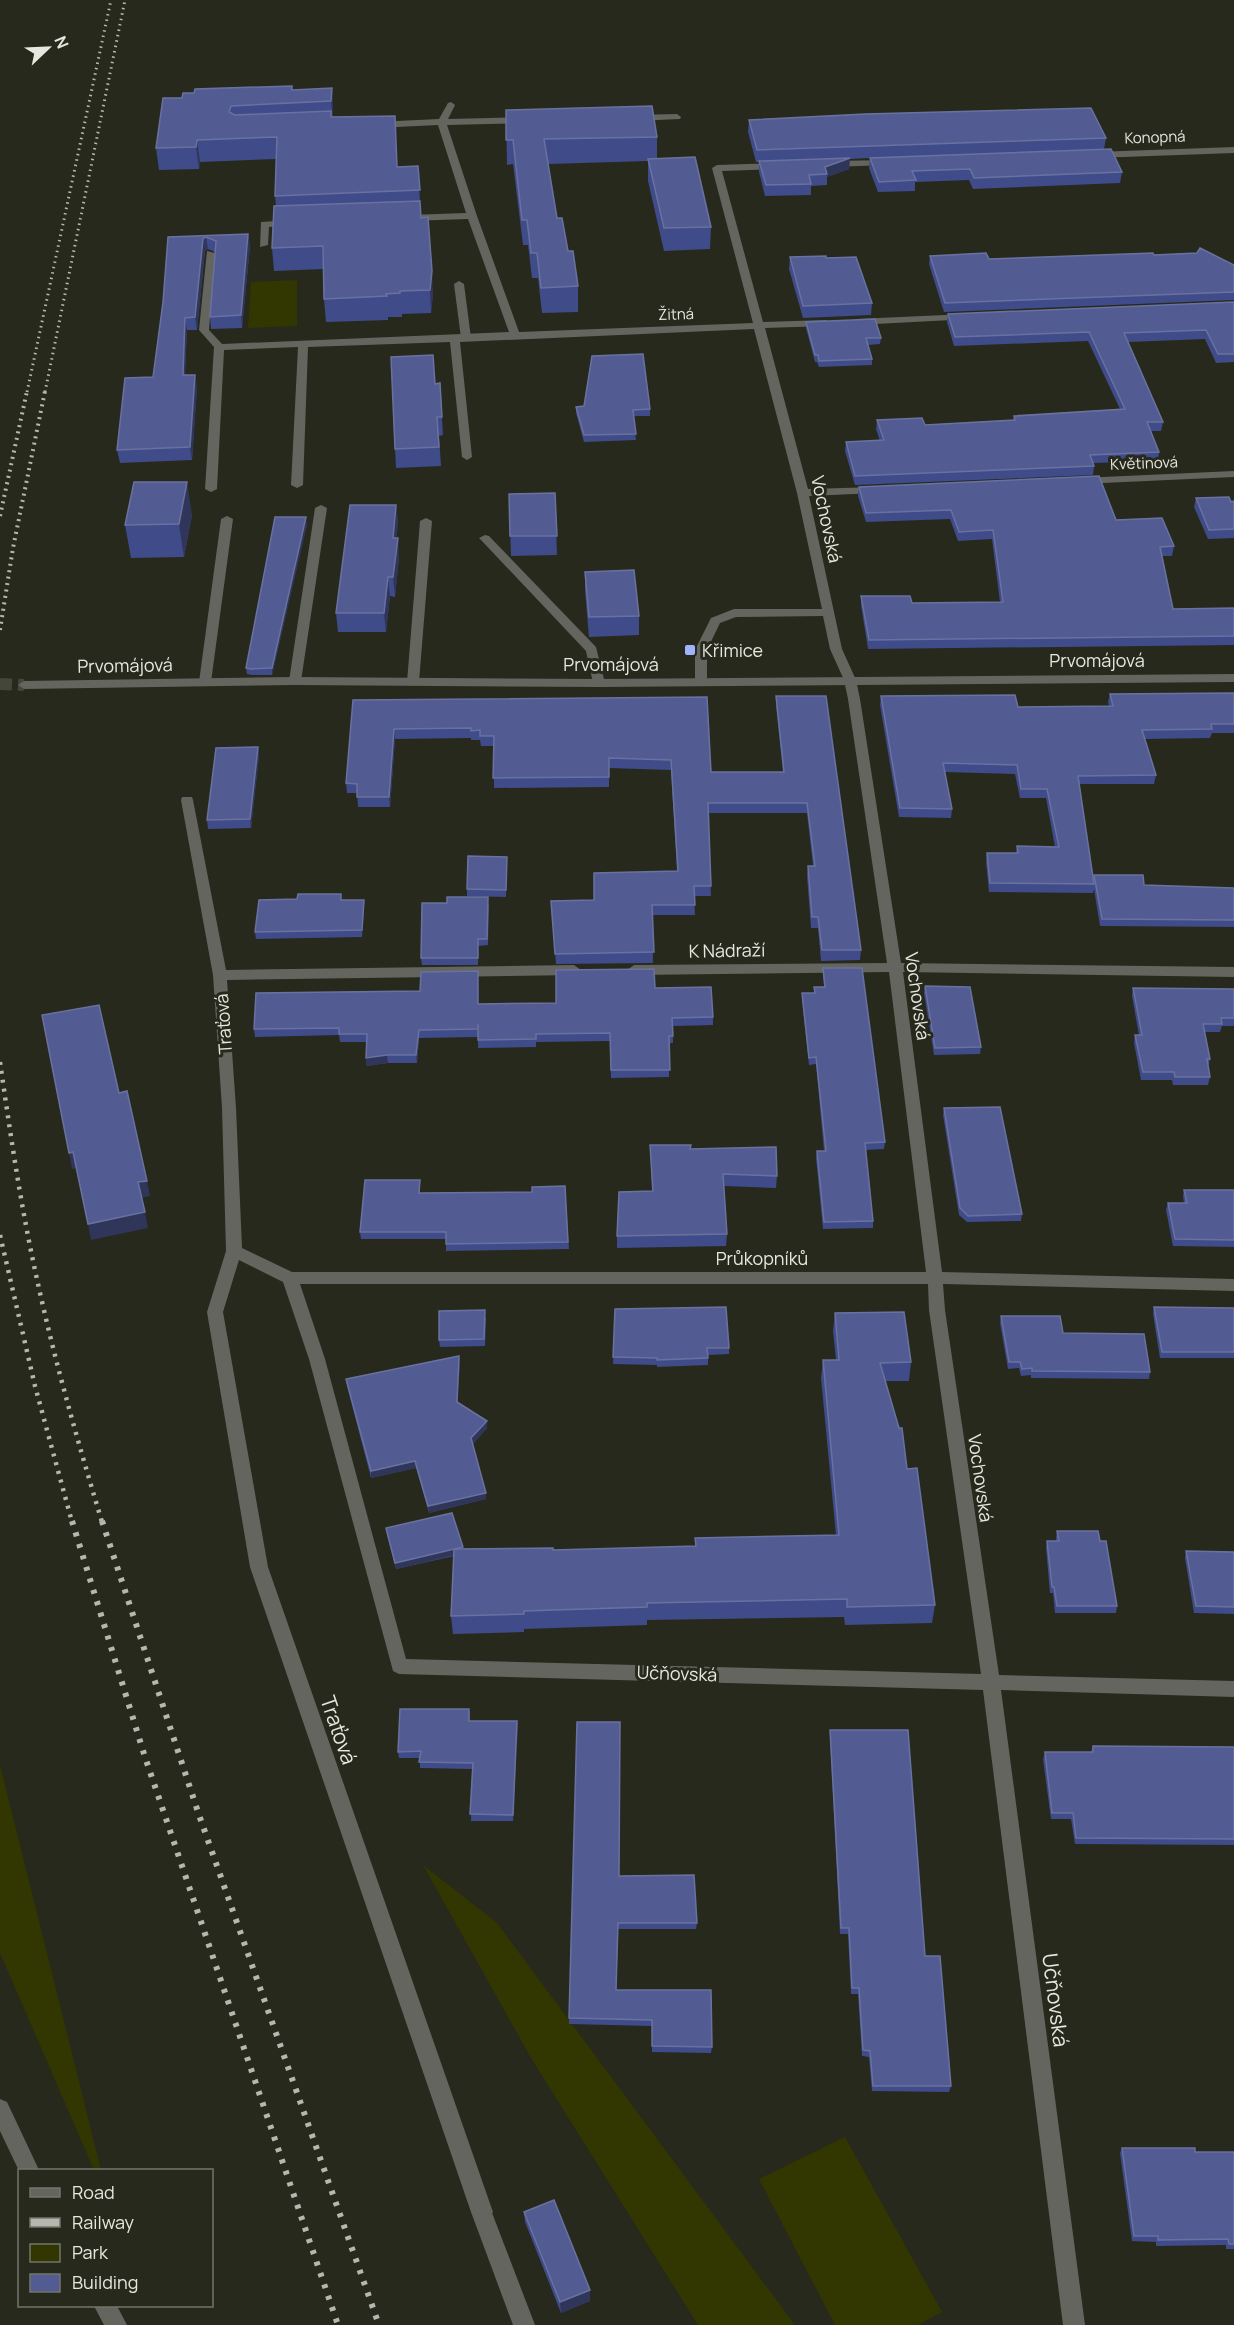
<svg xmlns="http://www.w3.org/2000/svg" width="1234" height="2325" font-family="Manrope,sans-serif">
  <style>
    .green { fill: #323600 }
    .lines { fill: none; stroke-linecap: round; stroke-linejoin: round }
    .tertiary-tunnel { stroke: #444639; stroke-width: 12; stroke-dasharray: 12 6; stroke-linecap: butt }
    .service { fill: #64655f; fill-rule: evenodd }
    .minor { fill: #64655f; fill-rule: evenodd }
    .tertiary { fill: #64655f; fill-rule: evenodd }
    .rail-far3 { stroke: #b6b8af; stroke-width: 3; stroke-dasharray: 1.5 4; stroke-linecap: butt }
    .rail-far2 { stroke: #b6b8af; stroke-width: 4; stroke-dasharray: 2 4.5; stroke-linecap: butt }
    .rail-far1 { stroke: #b6b8af; stroke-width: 4.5; stroke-dasharray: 3 6; stroke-linecap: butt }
    .rail { stroke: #b6b8af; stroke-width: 6; stroke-dasharray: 4 8; stroke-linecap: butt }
    .wall { fill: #404b8a }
    .shaded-wall { fill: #2f365a }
    .building { fill: #525c93; stroke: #69729f; stroke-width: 1.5 }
    .poi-dot { fill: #a0b3fd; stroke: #27291c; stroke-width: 2 }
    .labels { text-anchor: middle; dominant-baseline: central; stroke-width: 6; stroke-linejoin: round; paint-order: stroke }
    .far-street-label { font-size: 15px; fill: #e6e8e0; stroke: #27291c }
    .street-label { font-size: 18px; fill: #e6e8e0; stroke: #27291c }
    .poi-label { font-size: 18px; fill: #e6e8e0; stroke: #27291c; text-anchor: start }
    .near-street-label { font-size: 21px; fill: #e6e8e0; stroke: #27291c }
  </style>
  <rect width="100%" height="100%" fill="#27291c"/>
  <!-- green -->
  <g class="green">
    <path d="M297 280V326L248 328 251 282Z"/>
    <path d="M0 1765 101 2170H94L0 1953Z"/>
    <path d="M423 1865 497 1923 795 2325H698L531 2058Z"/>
    <path d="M845 2137 942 2312 918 2325H835L759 2179Z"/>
  </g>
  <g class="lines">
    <!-- tertiary-tunnel -->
    <path class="tertiary-tunnel" d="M0 684 24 685"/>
    <!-- service -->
    <g class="service">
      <path d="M459 281 464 284 471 338 466 341 461 338 454 284Z"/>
      <path d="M321 505 327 508 301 681 295 685 289 681 315 508Z"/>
      <path d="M482 2201 489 2205 535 2325H513L471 2212 475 2205Z"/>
    </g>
    <!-- minor -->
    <g class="minor">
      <path d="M451 102 455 105 448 119 527 117 532 120 527 123 447 125 477 216 519 332 753 323 712 168 717 165 777 163 782 166 777 169 722 171 763 322 826 320 831 323 826 326 765 328 808 489 877 487 883 490 877 493 809 496 842 649 856 680 860 699 901 963 1234 967V977L903 972 942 1272 1234 1279V1291L943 1284 945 1310 999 1675 1234 1681V1697L1001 1690 1085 2325H1063L983 1690 399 1674 393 1671 309 1359 283 1282 239 1260 223 1312 268 1567 493 2212 489 2219 482 2223 475 2219 471 2212 250 1567 207 1312 226 1251 222 1108 213 975 181 800 182 797H192L193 800 226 970 574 965 581 970 574 975 227 980 236 1108 242 1248 292 1272H926L889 972 634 975 627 970 634 965 887 963 848 699 844 680 830 649 823 616 736 617 720 623 707 650V681L701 685 695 681V650L711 618 734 609H822L797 493 754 329 460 342 472 457 467 460 462 457 450 342 308 347 303 485 297 488 291 485 298 347 224 350 217 489 211 492 205 489 214 347 199 330 207 251 215 253 209 330 222 344 509 332 468 219 409 221 404 218 409 215 466 213 438 125 376 128 371 125 376 122 439 119 448 103ZM300 1284H928L929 1310 981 1674 406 1659 325 1359Z"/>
      <path d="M677 114 681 117 680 119 635 121 631 118 635 115Z"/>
      <path d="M1234 147V153L1095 158 1090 155 1095 152Z"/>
      <path d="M891 160V164L888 165 831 167 826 164 831 161Z"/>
      <path d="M292 220 295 221V225L269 227 268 245 260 247 261 222Z"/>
      <path d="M967 314 972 317 971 319 856 325 851 322 856 319Z"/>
      <path d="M1234 471V477L1081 484 1075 481 1081 478Z"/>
      <path d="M227 516 233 519 211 682 205 686 199 682 221 519Z"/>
      <path d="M426 518 432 521 419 682 413 686 407 682 420 521Z"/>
      <path d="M485 535 489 536 596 647 605 683 603 686H595L593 683 586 651 481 540 479 538Z"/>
      <path d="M0 2099 7 2102 39 2170H20V2173L0 2131Z"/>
      <path d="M94 2306H117L127 2325H104Z"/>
    </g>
    <!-- tertiary -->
    <path class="tertiary" d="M1234 674V682L599 687 295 685 24 689 18 685 24 681 295 677 599 679Z"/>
    <!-- rail-far3 -->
    <g class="rail-far3">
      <path d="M27 392 111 0"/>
      <path d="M45 392 125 0"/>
    </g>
    <!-- rail-far2 -->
    <g class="rail-far2">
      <path d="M0 516 27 391"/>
      <path d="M0 630 13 548 45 391"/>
    </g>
    <!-- rail-far1 -->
    <g class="rail-far1">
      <path d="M0 1062C10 1131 20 1201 35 1270 53 1355 77 1439 102 1522"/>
      <path d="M0 1235 35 1386 72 1522"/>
    </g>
    <!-- rail -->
    <g class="rail">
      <path d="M72 1521 145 1757 338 2325"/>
      <path d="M102 1521 199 1815 379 2325"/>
    </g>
  </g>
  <!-- wall -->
  <g class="wall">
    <path d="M332 88 333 117 397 167 418 166 421 218 433 294 431 313 402 314V317H388V320L326 322 324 299V269L274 271 272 248 276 206 275 196 276 159 200 162 199 169 159 170 156 148 182 98 292 90Z"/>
    <path d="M506 110 657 137V159L711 227 710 249 664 251 648 181V161L548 164 557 218 578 286V312L542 313 538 278H532L528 245H523L513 164 507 165Z"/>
    <path d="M749 120 1106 138 1104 149 1122 172 1120 183 973 189 969 180 915 182V191L878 192 869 168 870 158 850 159 849 169 827 177V185L811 186V195L765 196 759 172V162H756L748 132Z"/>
    <path d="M248 234 250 246 242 328 211 329 210 317 215 252 208 249 205 251 197 330H187L185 375 197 387 192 460 120 463 117 450 153 377 163 302 168 237Z"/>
    <path d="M1154 255 1234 265V300L944 312 929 264 930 256 989 259Z"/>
    <path d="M790 257 826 258 872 303 871 315 803 318 789 269Z"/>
    <path d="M1234 302V362L1216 363 1205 339 1128 342 1163 422 1161 431H1150L1159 452 1158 461 1093 463 1094 466 1093 475 855 485 845 451 846 442 880 441 876 429 877 420 925 425 1013 420 1014 416 1120 409 1088 341 954 346 947 322 948 314Z"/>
    <path d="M806 322 881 338 880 344 868 345 872 359V365L819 367 817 362H815L806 328Z"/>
    <path d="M440 383 443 435 439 436 441 466 396 468 395 449 435 384Z"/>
    <path d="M576 407 650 409V416H633L636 440 584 442 576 413Z"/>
    <path d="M859 487 1116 520 1174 546 1172 556H1162L1173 609 1234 608V645L868 649 861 605V596L912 603 1000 602 992 539 958 541 950 519 866 522 858 496Z"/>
    <path d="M555 493 557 555 511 556 509 494Z"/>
    <path d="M1196 498 1234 501V538L1208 539 1194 507Z"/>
    <path d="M396 505 398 524 396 538 399 557 395 597 390 596 386 632H338L336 613Z"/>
    <path d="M192 515 184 557 131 558 125 525Z"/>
    <path d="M307 524 272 675H252L247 674 246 668Z"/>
    <path d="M585 572 639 616V635L589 637 585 591Z"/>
    <path d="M1234 693V733H1212L1210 738 1145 739 1156 775 1154 784H1079L1093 876 1144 885 1234 888V927L1100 926 1094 889 1093 893 989 892 986 862 987 853H1016L1017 846 1055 847 1046 798H1020L1015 774 945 772 952 809 951 818 899 817 880 705 881 696 1018 707 1109 706 1108 702 1110 694Z"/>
    <path d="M776 696 861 950 860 960 821 961 818 928H811L807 876 808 866H813L807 813H708L711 896H694L695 915H652L653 963 556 964 551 901 594 900 677 871 671 770 609 768V787L494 788V746H481L480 740H471V738L395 739 390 807H358L357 793H347L346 783 353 700 707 697 711 772H783L776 706Z"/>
    <path d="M258 747 259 756 251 828 208 829 207 820Z"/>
    <path d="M507 864 506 897 467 896V889Z"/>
    <path d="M341 900 364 906 362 937 256 939 255 932Z"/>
    <path d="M489 904 488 945 478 946V965H422L421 958Z"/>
    <path d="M823 968 885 1142 884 1149 865 1150 873 1221V1228L823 1229 816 1158 817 1151H824L816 1064 809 1065 802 1000V993H814V987H824L823 975Z"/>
    <path d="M925 986 981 1047 980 1054 934 1055 924 993Z"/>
    <path d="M655 988 713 1017V1025L673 1026V1043H669V1077L611 1078 610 1041 536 1042V1047L478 1048V1037L419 1038 417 1063H388L366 1066 367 1042H340L339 1035 255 1037 254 1029 478 1004 556 1003Z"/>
    <path d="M1133 988 1234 989V1026H1222L1220 1032H1205L1210 1059 1208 1067 1210 1077 1208 1085H1173L1172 1080H1141L1134 1043 1135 1035H1139L1132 996Z"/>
    <path d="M944 1108 1022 1214 1021 1221 967 1222 959 1215 943 1115Z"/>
    <path d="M650 1145 690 1149 777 1176 776 1188 724 1186 727 1234 726 1246 617 1248V1236L652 1191Z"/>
    <path d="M420 1180V1193L532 1192 565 1186 569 1249 446 1251V1239H361L360 1232Z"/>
    <path d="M1184 1190H1234V1247L1173 1246 1166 1210 1168 1203H1184L1183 1196Z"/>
    <path d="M1154 1307 1234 1308V1358H1160L1153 1314Z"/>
    <path d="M615 1309 729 1348V1354L708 1355V1365L657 1367V1365L613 1364Z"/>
    <path d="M835 1313 911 1362 909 1381H885L907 1469 935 1605 932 1623 845 1625 844 1617 647 1620V1625L524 1629V1632L453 1634 451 1616 454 1556 396 1569 387 1535 386 1528 463 1549 553 1550 695 1546V1538L836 1535 821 1378 823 1360H836L833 1331Z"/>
    <path d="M1001 1316 1063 1333 1150 1372 1149 1379 1031 1378V1375L1021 1376 1019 1368 1008 1369 1000 1323Z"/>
    <path d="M486 1317 485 1346 440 1347 439 1340Z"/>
    <path d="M459 1356 460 1363 457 1402 487 1428 473 1444 486 1493V1499L429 1513 416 1468 371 1478 347 1386 346 1379Z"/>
    <path d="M1057 1531 1100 1541 1117 1606 1116 1613H1055L1053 1593H1050L1046 1548 1047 1541H1056V1538Z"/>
    <path d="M1186 1551 1234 1552V1614L1194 1613 1185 1558Z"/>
    <path d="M469 1709 470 1721H517L513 1821H471L472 1769 420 1768V1758H399L398 1752Z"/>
    <path d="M830 1730 925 1956 951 2086 949 2092 872 2091 869 2057 862 2056 858 1994H851L848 1934H840L830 1736Z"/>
    <path d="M1093 1746 1234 1747V1845L1075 1844 1071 1819H1051L1043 1759 1045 1752H1091Z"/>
    <path d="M619 1876 697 1923 696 1929H618L616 1990 712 2047 711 2053 652 2052V2026L569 2024V2018Z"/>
    <path d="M1122 2148 1195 2152H1234V2249H1226V2245L1156 2246V2242L1132 2241 1120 2153Z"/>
    <path d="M524 2212 590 2290V2301L561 2313 525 2222Z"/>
  </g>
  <!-- shaded-wall -->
  <g class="shaded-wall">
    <path d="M332 88 333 110V122L331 101Z"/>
    <path d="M197 140 200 162 199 169 196 147Z"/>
    <path d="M850 158 849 169 827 177 825 167Z"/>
    <path d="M248 234 250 246 242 328 241 315Z"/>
    <path d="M206 237 208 249 205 251 197 330 195 317 203 239Z"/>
    <path d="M432 271 433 294 431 313 430 290Z"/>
    <path d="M185 318 187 330 184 388 183 375Z"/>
    <path d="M195 375 197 387 192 460 190 447Z"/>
    <path d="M187 482 192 515 184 557 179 524Z"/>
    <path d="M396 505 398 524 394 557 393 538Z"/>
    <path d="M306 517 307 524 272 675V668Z"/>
    <path d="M398 538 399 557 395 597 393 577Z"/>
    <path d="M388 577 390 596 386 632 384 613Z"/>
    <path d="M394 729 395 739 390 807 389 797Z"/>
    <path d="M258 747 259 756 251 828 250 819Z"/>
    <path d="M419 1030V1038L417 1063 416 1055Z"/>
    <path d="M387 1055 388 1063 366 1066V1058Z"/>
    <path d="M73 1152 77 1168 72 1169 69 1153Z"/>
    <path d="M147 1181 150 1196 141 1198 138 1182Z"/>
    <path d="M145 1212 148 1228 91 1240 88 1224Z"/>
    <path d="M459 1356 460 1363 457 1409V1402Z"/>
    <path d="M487 1421V1428L472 1445 471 1438Z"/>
    <path d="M415 1461 416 1468 371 1478V1471Z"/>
    <path d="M486 1493V1499L429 1513 428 1506Z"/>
    <path d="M463 1547V1553L396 1569 395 1563Z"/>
    <path d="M517 1721 518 1727 513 1821V1815Z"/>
    <path d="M590 2290V2301L561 2313 560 2302Z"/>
  </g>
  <!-- building -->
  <g class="building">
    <path d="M292 86V90L332 88 331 101 231 106 229 112 235 115 331 111V117L395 116 397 167 418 166 420 190 275 196 277 137 197 140 196 147 156 148 163 98H182L183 93H194L195 89Z"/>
    <path d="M652 106 657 137 544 139 557 218H562L568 251H573L578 286 541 288 537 253H531L527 220H522L513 140H506V110Z"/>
    <path d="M1091 108 1106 138 757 150 749 120 865 114Z"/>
    <path d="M1111 149 1122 172 974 178 970 169 912 171 916 180 879 182 870 158Z"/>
    <path d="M695 157 711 227 664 228 648 159Z"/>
    <path d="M850 158 825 167 827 174 809 175 811 184 766 185 759 161Z"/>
    <path d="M420 201 421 218 428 217 432 271 430 290 400 291V293L386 294 387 296 324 299 323 246 272 248 274 206Z"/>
    <path d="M248 234 241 315 210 317 216 241 206 237 203 239 195 317 185 318 183 375H195L190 447 117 450 125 378 153 377 163 302 168 237Z"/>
    <path d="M1200 248 1234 265V292L945 303 930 256 986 253 989 259 1153 253 1154 255 1197 253Z"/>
    <path d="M826 256V258L856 257 872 303 803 306 790 257Z"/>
    <path d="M1234 302V354H1218L1206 330 1124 333 1163 422H1147L1159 452 1090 455 1094 466 855 476 846 442 884 440 877 420 922 418 925 425 1015 420 1014 416 1125 409 1089 332 955 337 948 314Z"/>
    <path d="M875 319 881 338H866L872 359 819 361 818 355H815L806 322Z"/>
    <path d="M643 354 650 409 633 410 636 434 584 435 576 407 584 406 592 356Z"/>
    <path d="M433 355 435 384 440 383 442 417H437L439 447 395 449 391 357Z"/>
    <path d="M1099 476 1116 520 1162 518 1174 546 1160 547 1173 609 1234 608V636L869 640 861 596H910L912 603 1003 602 993 530 959 532 951 510 866 513 859 487Z"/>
    <path d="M134 482H187L179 524 125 525Z"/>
    <path d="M555 493 557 536H510L509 494Z"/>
    <path d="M1229 497 1231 502 1234 501V529L1209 530 1196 498Z"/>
    <path d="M350 505H396L393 538H398L393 577H388L384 613H336Z"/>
    <path d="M275 517H306L272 668 251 669 246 668Z"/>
    <path d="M634 570 639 616 589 617 585 572Z"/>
    <path d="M1234 693V724H1211L1212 729 1142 730 1156 775 1078 776 1094 884 990 883 987 853H1018L1017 846 1059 847 1047 789H1021L1017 765 943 763 952 809 900 808 881 696 1015 695 1018 707 1113 706 1110 694Z"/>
    <path d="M776 696H826L861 950H822L818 917H812L808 866H815L807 803H708L711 886H694L695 905H652L654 952 555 954 551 901 594 900V873L678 871 671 760 609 758V777L493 778 494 736H480V730L471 731V728L394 729 389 797H357V784L346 783 353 700 707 697 711 772H784Z"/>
    <path d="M258 747 250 819 207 820 216 748Z"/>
    <path d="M468 856 507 857 506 890 467 889Z"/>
    <path d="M1094 875H1143L1144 885 1234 888V920L1102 919Z"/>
    <path d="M298 894H341V900H364L362 930 255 932 259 900 297 899Z"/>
    <path d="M447 897H488L487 939H478V958H421L422 903H447Z"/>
    <path d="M823 968H862L885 1142 865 1143 873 1221 824 1222 817 1151H826L816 1057 809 1058 802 993H815L814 987H825Z"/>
    <path d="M654 969 655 988 711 987 713 1017 672 1018 673 1036H669L670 1070H611L610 1033 536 1034V1039L478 1040V1024V1029L419 1030 416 1055H387L366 1058 367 1034H339V1028L254 1029 256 993 420 991 421 972 478 971V1004L556 1003V970Z"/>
    <path d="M925 986 970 987 981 1047 935 1048Z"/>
    <path d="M1133 988 1234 989V1018H1221L1222 1024H1203L1210 1059H1207L1210 1077H1175L1174 1072H1143L1135 1035H1142Z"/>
    <path d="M99 1005 119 1093 127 1091 147 1181 138 1182 145 1212 88 1224 73 1152 69 1153 42 1015Z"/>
    <path d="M1000 1107 1022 1214 968 1216 960 1208 944 1108Z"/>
    <path d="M650 1145H691L690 1149 776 1147 777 1176 723 1174 727 1234 617 1236 619 1192 653 1191Z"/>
    <path d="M365 1180H420L419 1193 532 1192V1187L565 1186 568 1242 446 1244V1232H360Z"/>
    <path d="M1184 1190H1234V1240L1175 1239 1168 1203H1187Z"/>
    <path d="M726 1307 729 1348H707L708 1358 657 1360V1358L613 1357 615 1309Z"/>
    <path d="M1154 1307 1234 1308V1352H1162Z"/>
    <path d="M485 1310 484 1339 439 1340V1311Z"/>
    <path d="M904 1312 911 1362 880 1363 899 1428H902L907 1469 917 1468 935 1605 847 1607V1599L647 1603V1607L524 1611V1614L451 1616 454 1549 553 1548V1550L696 1546 695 1538 839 1535 823 1360H839L835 1313Z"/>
    <path d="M1001 1316H1060L1063 1333 1144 1334 1150 1372 1032 1371V1368L1022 1369 1020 1362H1009Z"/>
    <path d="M459 1356 457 1402 487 1421 471 1438 486 1493 428 1506 415 1461 371 1471 346 1379Z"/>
    <path d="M452 1513 463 1547 395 1563 386 1528Z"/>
    <path d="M1057 1531H1098L1100 1541H1106L1117 1606H1057L1054 1587H1052L1047 1541H1059Z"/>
    <path d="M1186 1551 1234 1552V1607L1196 1606Z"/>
    <path d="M400 1709H469V1721H517L513 1815 470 1814 473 1763 419 1762 421 1751 398 1752Z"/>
    <path d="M577 1722H620L619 1876 694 1875 697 1923H618L616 1990H711L712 2047 652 2046V2020L569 2018Z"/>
    <path d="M830 1730H908L925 1956H940L951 2086H873L870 2051 863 2050 859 1988H852L849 1928H841Z"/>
    <path d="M1093 1746 1234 1747V1839L1076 1838 1073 1813H1052L1045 1752H1093Z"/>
    <path d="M1122 2148H1195V2152H1234V2244H1229L1228 2239 1158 2240V2236H1134Z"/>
    <path d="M554 2200 590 2290 560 2302 524 2212Z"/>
  </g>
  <!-- markers -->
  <rect class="poi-dot" x="684" y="644" width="12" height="12" rx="3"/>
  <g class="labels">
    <!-- far-street labels -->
    <g class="far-street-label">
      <text transform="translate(1155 137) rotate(-2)">Konopná</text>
      <text transform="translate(676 314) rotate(-2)">Žitná</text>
      <text transform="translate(1144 463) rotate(-2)">Květinová</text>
    </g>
    <!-- street labels -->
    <g class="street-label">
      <text transform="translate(827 519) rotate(78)">Vochovská</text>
      <text x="1097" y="660">Prvomájová</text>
      <text x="611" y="664">Prvomájová</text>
      <text transform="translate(125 665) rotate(-1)">Prvomájová</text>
      <text transform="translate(727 950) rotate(-1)">K Nádraží</text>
      <text transform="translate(918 996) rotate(82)">Vochovská</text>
      <text transform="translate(223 1024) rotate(-94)">Traťová</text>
      <text x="762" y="1258">Průkopníků</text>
      <text transform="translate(981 1478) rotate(82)">Vochovská</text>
      <text transform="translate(677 1673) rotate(2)">Učňovská</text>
    </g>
    <!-- poi labels -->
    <g class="poi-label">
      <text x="702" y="650">Křimice</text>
    </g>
    <!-- near-street labels -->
    <g class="near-street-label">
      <text transform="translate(339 1730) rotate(71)">Traťová</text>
      <text transform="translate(1056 2000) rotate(83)">Učňovská</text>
    </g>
  </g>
  <!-- legend -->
  <rect x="18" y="2169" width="195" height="138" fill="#27291c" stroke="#73756a" stroke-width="1.5"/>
  <rect x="30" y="2188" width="30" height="9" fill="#64655f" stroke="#73756a" stroke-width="1.5"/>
  <text x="72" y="2199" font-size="18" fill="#e6e8e0">Road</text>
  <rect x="30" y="2218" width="30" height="9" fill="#b6b8af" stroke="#73756a" stroke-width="1.5"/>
  <text x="72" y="2229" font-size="18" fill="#e6e8e0">Railway</text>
  <rect x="30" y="2244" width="30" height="18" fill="#323600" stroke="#73756a" stroke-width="1.5"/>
  <text x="72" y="2259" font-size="18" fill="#e6e8e0">Park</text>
  <rect x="30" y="2274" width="30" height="18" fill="#525c93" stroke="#73756a" stroke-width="1.5"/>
  <text x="72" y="2289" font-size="18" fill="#e6e8e0">Building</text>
  <!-- north arrow -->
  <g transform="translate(48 48) rotate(67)" stroke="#27291c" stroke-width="4.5" paint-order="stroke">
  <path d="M0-4.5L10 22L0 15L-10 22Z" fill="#e6e8e0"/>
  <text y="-9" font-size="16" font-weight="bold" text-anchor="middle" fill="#e6e8e0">N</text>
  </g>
</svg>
